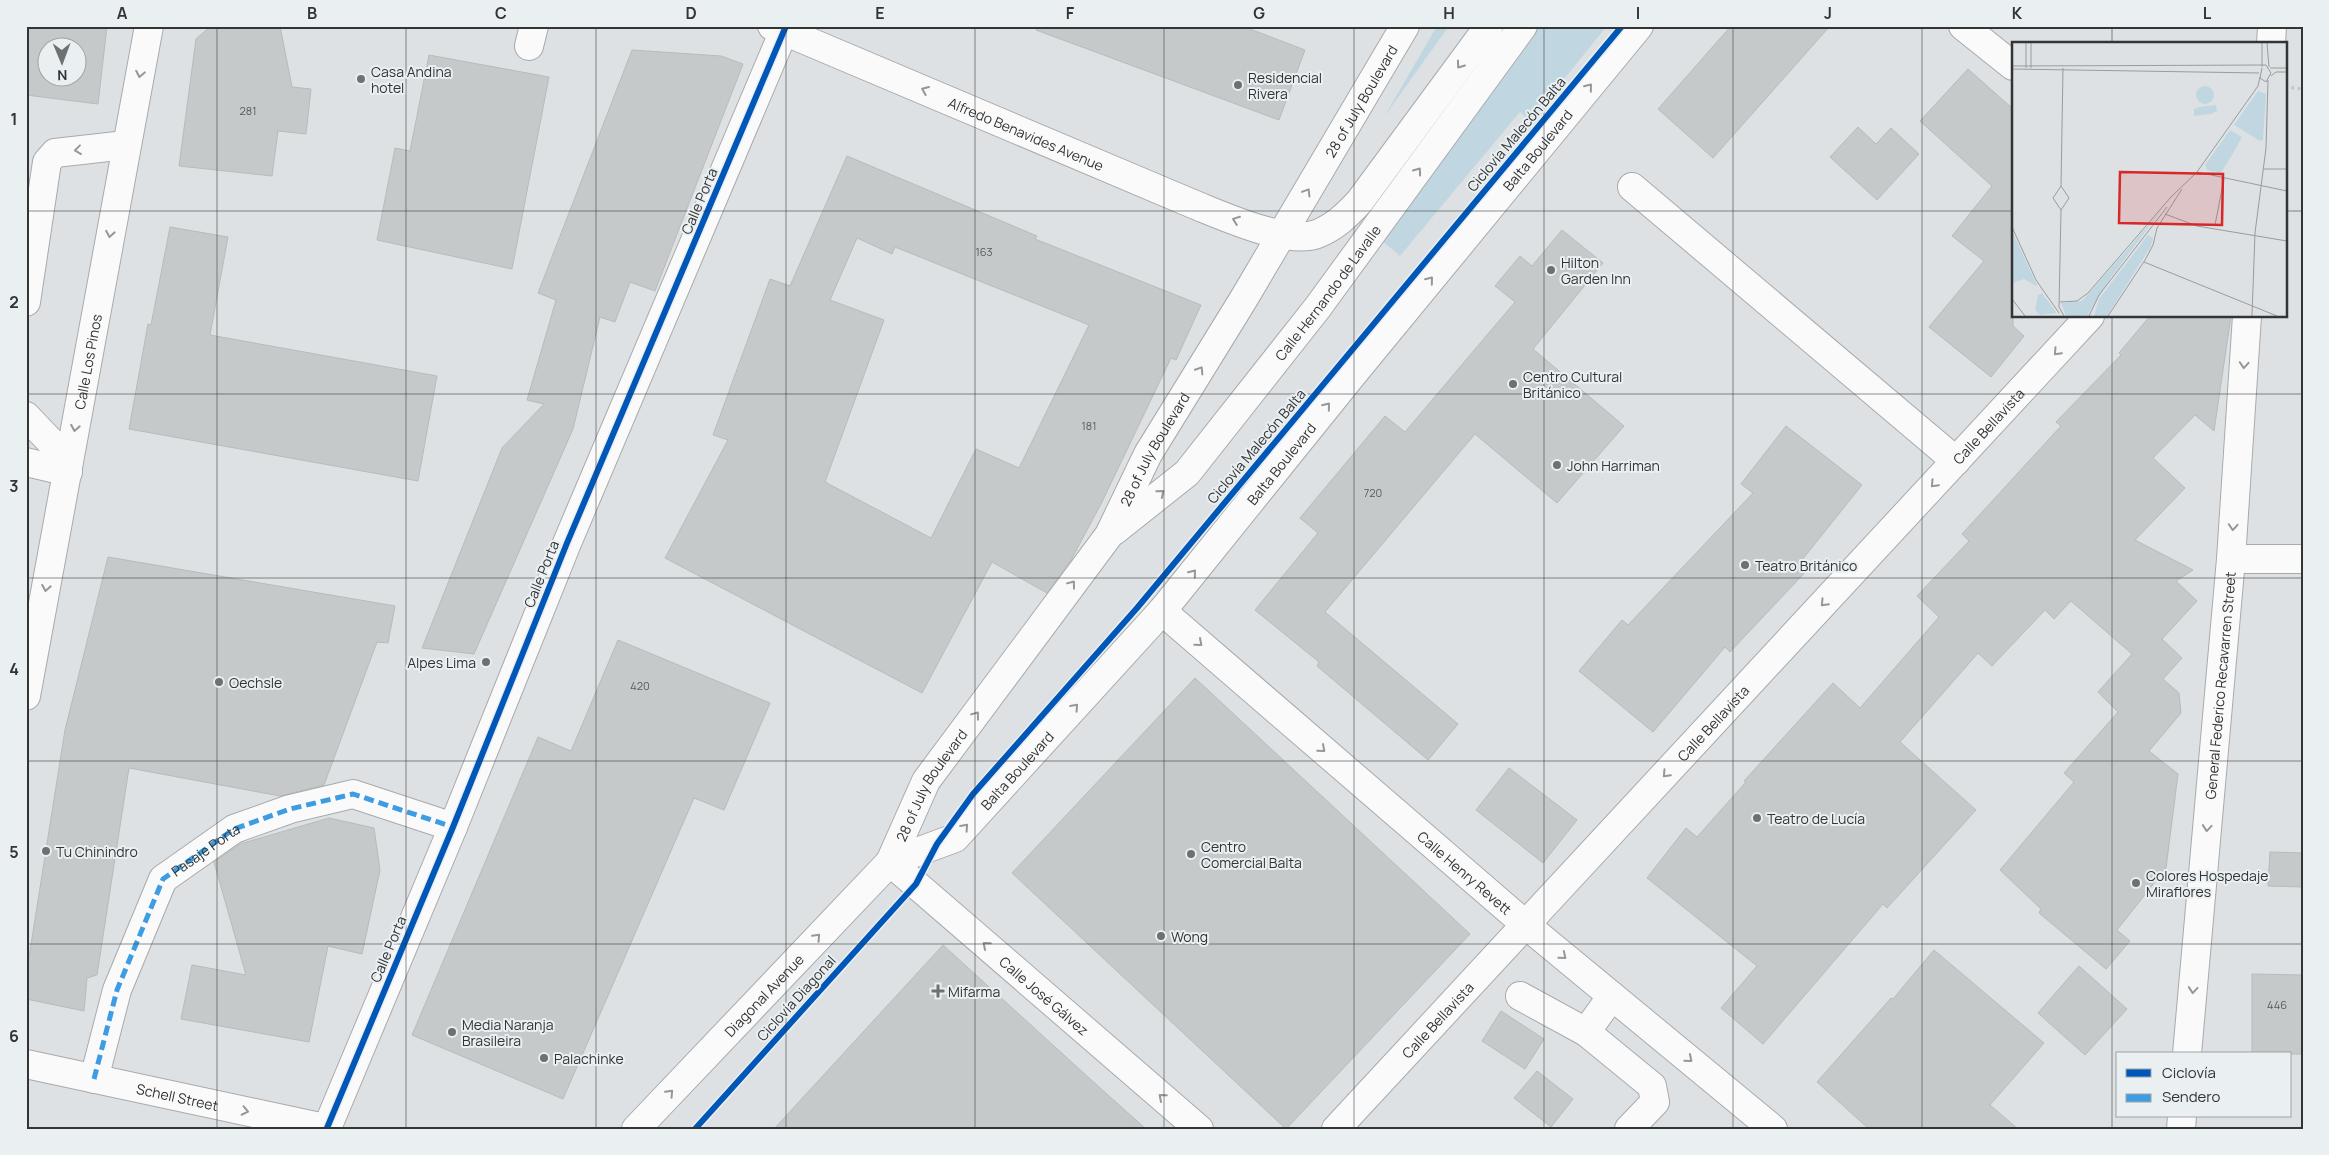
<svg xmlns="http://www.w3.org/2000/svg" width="2329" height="1155" font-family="Manrope,sans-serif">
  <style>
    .green { fill: #c0d7e2 }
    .building { fill: #c6c9ca; stroke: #b8babb; fill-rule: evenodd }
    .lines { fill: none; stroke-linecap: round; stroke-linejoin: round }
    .minor-casing { stroke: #a8aaab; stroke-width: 30 }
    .major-casing { stroke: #a8aaab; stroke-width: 30 }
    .path { stroke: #c0c0c0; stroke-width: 3; stroke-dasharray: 2.5 4; stroke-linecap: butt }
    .minor { stroke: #fafafb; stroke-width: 28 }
    .major { stroke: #fafafb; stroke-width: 28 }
    .quiet { stroke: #3e9de2; stroke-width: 5; stroke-dasharray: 10 5; stroke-linecap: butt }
    .cycleway-casing { stroke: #eaeff2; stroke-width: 9 }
    .cycleway { stroke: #0057b8; stroke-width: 6 }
    .oneway { stroke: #969798 }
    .grid { fill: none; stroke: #323435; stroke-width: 1; stroke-opacity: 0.55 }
    .poi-dot { fill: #6e7172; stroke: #eaeff2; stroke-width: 2 }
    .labels { text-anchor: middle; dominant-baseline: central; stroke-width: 4; stroke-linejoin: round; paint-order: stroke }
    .number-label { font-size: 11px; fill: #585a5b }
    .poi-label { font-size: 14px; fill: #323435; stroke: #eaeff2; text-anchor: start }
    .street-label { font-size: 14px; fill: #323435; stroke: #eaeff2 }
    .inset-road { fill: none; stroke: #999c9d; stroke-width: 1 }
    .view { fill: #d62828; fill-opacity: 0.15; stroke: #d62828; stroke-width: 2.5 }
    .inset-edge { fill: none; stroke: #323435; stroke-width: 2.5 }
    .neatline { fill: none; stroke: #323435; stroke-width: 2 }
    .grid-label { font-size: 16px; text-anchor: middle; font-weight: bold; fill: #323435 }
  </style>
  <rect width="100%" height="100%" fill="#dee1e3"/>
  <!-- green -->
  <g class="green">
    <path d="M1437 26H1449L1384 117Z"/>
    <path d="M1540 26H1607L1530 121 1520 112 1400 256 1381 240Z"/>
  </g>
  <!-- building -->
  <g class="building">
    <path d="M26 26H107L98 104 26 95ZM48 48H78V78H48Z"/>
    <path d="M211 26H280L292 87 311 89 306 134 278 131 272 176 179 166 196 39Z"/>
    <path d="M1037 26H1242L1305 50 1279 120 1036 30Z"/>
    <path d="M1731 26H1830L1713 158 1658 109Z"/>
    <path d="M632 50 721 56 743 64 655 291 630 282 615 322 600 317 573 429 474 654 422 648 502 448 544 404 527 400 556 300 538 293Z"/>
    <path d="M429 55 549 77 512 269 377 240 395 148 410 151Z"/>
    <path d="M1968 69 2013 109V326L2024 336 1991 377 1929 327 1984 261 1952 236 1992 186 1920 121Z"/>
    <path d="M1858 127 1876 144 1891 128 1919 154 1877 200 1830 157Z"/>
    <path d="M847 156 1037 236 1035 239 1201 305 1176 360 1171 358 1101 504 1071 560 1047 593 992 562 922 693 665 558 728 440 713 435 770 279 790 286ZM857 238 892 254 895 247 1089 325 1019 468 976 449 931 538 825 482 884 320 830 300Z"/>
    <path d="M170 227 228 237 210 335 437 376 418 481 129 429 148 324 151 325Z"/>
    <path d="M1562 230 1603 263 1533 349 1624 426 1557 503 1475 434 1325 612 1458 724 1428 760 1317 666 1319 662 1255 610 1318 533 1300 518 1385 416 1405 432 1515 302 1495 286 1520 256 1532 266Z"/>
    <path d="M2150 316H2231L2214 431 2195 415 2153 458 2185 488 2135 540 2193 570 2176 581 2197 601 2162 639 2182 658 2163 679 2179 693 2181 713 2149 751 2178 774 2166 868 2117 930 2130 941 2106 969 2039 913 2041 909 2000 870 2074 782 2064 773 2118 712 2098 692 2132 654 2071 601 2054 619 2045 610 1992 666 1978 653 1900 742 1976 810 1887 908 1883 904 1763 1044 1721 1008 1757 966 1647 878 1686 828 1697 837 1746 782 1744 781 1833 683 1860 708 1939 617 1917 596 1969 541 1962 534 2061 426 2056 422 2121 355 2119 353Z"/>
    <path d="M1786 426 1862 485 1802 560 1810 567 1730 652 1725 647 1653 732 1579 671 1622 620 1628 625 1753 493 1741 484Z"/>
    <path d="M108 557 395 606 388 643 377 642 324 785 280 796 129 768 97 975 87 978 84 1011 26 999V976L65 730Z"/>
    <path d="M618 640 770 703 724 810 694 798 563 1099 412 1035 538 737 571 751Z"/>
    <path d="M1195 678 1470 934 1286 1129 1012 873Z"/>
    <path d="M1509 768 1577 820 1543 863 1476 810Z"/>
    <path d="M329 818 374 828 380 870 362 954 328 946 309 1042 181 1019 192 965 246 975 214 862 240 844Z"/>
    <path d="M2270 852 2303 853V887L2268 886Z"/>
    <path d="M943 945 1099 1087 1146 1129H774Z"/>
    <path d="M1934 950 2044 1043 1990 1105 2018 1129H1869L1817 1082 1891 998 1893 999Z"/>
    <path d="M2079 966 2127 1009 2085 1055 2038 1013Z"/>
    <path d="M2252 974 2303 975V1054H2252Z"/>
    <path d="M1501 1011 1544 1039 1525 1069 1482 1041Z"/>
    <path d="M1537 1071 1573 1099 1551 1127 1514 1098Z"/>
  </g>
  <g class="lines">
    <defs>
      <g id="minor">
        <path d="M1963 26 2013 66"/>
        <path d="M2271 44 2272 26"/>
        <path d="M529 46 534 26"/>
        <path d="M1632 187 1956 461"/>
        <path d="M26 302 47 162 55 153 126 145"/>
        <path d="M26 416 69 461"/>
        <path d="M26 462 68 472"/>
        <path d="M2231 559H2303"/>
        <path id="s1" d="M1162 611 1526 925 1773 1129"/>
        <path id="s2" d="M26 696 149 26"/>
        <path id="s3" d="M890 862 1199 1129"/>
        <path d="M1520 996 1586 1032 1652 1086 1655 1102 1629 1129"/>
        <path d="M1586 1032 1612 996"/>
        <path id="s4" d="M2187 1054 2231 559 2247 316"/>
        <path id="s5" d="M26 1064 329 1129"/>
        <path d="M94 1079 117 990 163 879 234 829 290 809 353 794 453 827"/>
        <path d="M327 1128 453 827 567 543 786 26"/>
        <path id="s6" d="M1336 1129 2090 316"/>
        <path d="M2181 1129 2182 1116"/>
      </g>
      <g id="major">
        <path id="s7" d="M772 26 1193 204C1223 216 1286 245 1317 234 1335 227 1347 215 1360 201L1489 26"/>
        <path id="s8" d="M1114 531 1187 473 1318 307 1523 26"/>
        <path id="s9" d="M890 862 955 838 1162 611 1353 374 1639 26"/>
        <path id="s10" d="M636 1129 890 862 926 781 1109 535 1148 454 1243 300 1405 26"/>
      </g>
    </defs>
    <!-- minor casing -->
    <use href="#minor" class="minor-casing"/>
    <!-- major casing -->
    <use href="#major" class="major-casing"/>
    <!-- path -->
    <path class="path" d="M2285 87 2303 89"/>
    <!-- minor -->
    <use href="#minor" class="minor"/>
    <!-- major -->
    <use href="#major" class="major"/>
    <!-- quiet -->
    <path class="quiet" id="s11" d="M94 1079 117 990 163 879 234 829 290 809 353 794 453 827"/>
    <defs>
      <g id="cycleway">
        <path d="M327 1128 453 827 567 543 786 26"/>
        <path d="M695 1129 916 884 937 844 973 794 1137 608 1622 26"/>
      </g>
    </defs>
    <!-- cycleway casing -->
    <use href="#cycleway" class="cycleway-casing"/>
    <!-- cycleway -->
    <use href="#cycleway" class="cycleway"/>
  </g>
  <!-- one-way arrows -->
  <defs><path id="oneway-chevron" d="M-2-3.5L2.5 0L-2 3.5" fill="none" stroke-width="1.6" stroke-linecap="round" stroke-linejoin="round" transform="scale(1.25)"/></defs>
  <g class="oneway">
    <use href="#oneway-chevron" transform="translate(1460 65) rotate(126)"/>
    <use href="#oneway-chevron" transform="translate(140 74) rotate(101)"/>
    <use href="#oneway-chevron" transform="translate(1589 87) rotate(-51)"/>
    <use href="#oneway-chevron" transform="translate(925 90) rotate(-157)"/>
    <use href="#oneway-chevron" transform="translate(78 150) rotate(173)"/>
    <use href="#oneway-chevron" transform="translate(1418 171) rotate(-54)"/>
    <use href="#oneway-chevron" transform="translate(1307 192) rotate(-59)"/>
    <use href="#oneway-chevron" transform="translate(1236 220) rotate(-159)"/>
    <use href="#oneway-chevron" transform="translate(110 234) rotate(100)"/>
    <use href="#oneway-chevron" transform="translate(1430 280) rotate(-51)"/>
    <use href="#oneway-chevron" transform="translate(2057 352) rotate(133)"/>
    <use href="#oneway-chevron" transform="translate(2244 365) rotate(94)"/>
    <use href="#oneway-chevron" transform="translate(1200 370) rotate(-58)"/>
    <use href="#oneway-chevron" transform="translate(1327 406) rotate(-51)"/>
    <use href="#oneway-chevron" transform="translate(75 428) rotate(100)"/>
    <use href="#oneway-chevron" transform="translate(1934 484) rotate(133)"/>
    <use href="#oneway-chevron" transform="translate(1161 493) rotate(-39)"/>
    <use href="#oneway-chevron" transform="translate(2233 527) rotate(94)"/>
    <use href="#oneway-chevron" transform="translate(1193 573) rotate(-51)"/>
    <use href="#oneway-chevron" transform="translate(1072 584) rotate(-53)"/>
    <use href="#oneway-chevron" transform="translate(46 588) rotate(100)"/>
    <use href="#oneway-chevron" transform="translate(1824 603) rotate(133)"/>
    <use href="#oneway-chevron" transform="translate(1199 643) rotate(41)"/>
    <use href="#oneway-chevron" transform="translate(1075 707) rotate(-48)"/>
    <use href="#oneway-chevron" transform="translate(976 715) rotate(-53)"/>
    <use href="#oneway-chevron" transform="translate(1322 749) rotate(41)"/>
    <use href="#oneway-chevron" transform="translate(1666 774) rotate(133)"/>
    <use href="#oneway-chevron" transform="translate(965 827) rotate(-48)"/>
    <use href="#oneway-chevron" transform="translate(2207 828) rotate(95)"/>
    <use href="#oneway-chevron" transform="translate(817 937) rotate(-47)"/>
    <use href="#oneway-chevron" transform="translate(986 945) rotate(-139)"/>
    <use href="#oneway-chevron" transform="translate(1563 956) rotate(39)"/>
    <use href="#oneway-chevron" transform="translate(2193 990) rotate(95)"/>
    <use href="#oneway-chevron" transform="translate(1689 1059) rotate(40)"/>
    <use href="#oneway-chevron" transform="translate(670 1093) rotate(-47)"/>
    <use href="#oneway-chevron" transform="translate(1162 1097) rotate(-139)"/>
    <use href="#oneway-chevron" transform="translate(245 1111) rotate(12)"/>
  </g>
  <!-- grid -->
  <path class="grid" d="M217 26V1129M406 26V1129M596 26V1129M786 26V1129M975 26V1129M1164 26V1129M1354 26V1129M1544 26V1129M1733 26V1129M1922 26V1129M2112 26V44M26 211H2013M2285 211H2303M2112 316V1129M26 394H2303M26 578H2303M26 761H2303M26 944H2303"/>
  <!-- markers -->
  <g class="poi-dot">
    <circle cx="361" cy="79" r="5"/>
    <circle cx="1238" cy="85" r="5"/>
    <circle cx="1551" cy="270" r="5"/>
    <circle cx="1513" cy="384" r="5"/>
    <circle cx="1557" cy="465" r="5"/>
    <circle cx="1745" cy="565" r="5"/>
    <circle cx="486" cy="662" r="5"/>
    <circle cx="219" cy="682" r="5"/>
    <circle cx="1757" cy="818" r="5"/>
    <circle cx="46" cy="851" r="5"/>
    <circle cx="1191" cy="854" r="5"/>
    <circle cx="2136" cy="883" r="5"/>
    <circle cx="1161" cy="936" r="5"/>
    <path d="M935.5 983.5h5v5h5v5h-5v5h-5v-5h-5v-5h5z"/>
    <circle cx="452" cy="1032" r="5"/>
    <circle cx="544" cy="1058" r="5"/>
  </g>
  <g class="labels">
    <!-- number labels -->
    <g class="number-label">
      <text x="248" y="110">281</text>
      <text x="984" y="251">163</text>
      <text x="1089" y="425">181</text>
      <text x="1373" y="492">720</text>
      <text x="640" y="685">420</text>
      <text x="2277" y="1004">446</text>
    </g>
    <!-- poi labels -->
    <g class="poi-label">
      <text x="371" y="71">Casa Andina<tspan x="371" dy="16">hotel</tspan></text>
      <text x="1248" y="77">Residencial<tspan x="1248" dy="16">Rivera</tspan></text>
      <text x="1561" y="262">Hilton<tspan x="1561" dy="16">Garden Inn</tspan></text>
      <text x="1523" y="376">Centro Cultural<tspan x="1523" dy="16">Británico</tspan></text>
      <text x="1567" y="465">John Harriman</text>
      <text x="1755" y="565">Teatro Británico</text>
      <text x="476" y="662" text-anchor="end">Alpes Lima</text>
      <text x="229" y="682">Oechsle</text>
      <text x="1767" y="818">Teatro de Lucía</text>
      <text x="1201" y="846">Centro<tspan x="1201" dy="16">Comercial Balta</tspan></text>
      <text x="56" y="851">Tu Chinindro</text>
      <text x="2146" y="875">Colores Hospedaje<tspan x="2146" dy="16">Miraflores</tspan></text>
      <text x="1171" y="936">Wong</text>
      <text x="948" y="991">Mifarma</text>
      <text x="462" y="1024">Media Naranja<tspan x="462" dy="16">Brasileira</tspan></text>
      <text x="554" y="1058">Palachinke</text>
    </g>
    <!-- street labels -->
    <g class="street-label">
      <text stroke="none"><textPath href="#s10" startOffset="1266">28 of July Boulevard</textPath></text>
      <text stroke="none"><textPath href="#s7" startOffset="276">Alfredo Benavides Avenue</textPath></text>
      <text transform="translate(1516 134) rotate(-50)">Ciclovía Malecón Balta</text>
      <text stroke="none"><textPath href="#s9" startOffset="971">Balta Boulevard</textPath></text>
      <text transform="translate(699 201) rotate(-67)">Calle Porta</text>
      <text stroke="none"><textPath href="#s8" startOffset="322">Calle Hernando de Lavalle</textPath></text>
      <text stroke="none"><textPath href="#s2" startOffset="340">Calle Los Pinos</textPath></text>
      <text stroke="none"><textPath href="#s6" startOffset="959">Calle Bellavista</textPath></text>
      <text transform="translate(1256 446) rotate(-50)">Ciclovía Malecón Balta</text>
      <text stroke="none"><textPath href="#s10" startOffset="861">28 of July Boulevard</textPath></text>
      <text stroke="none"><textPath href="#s9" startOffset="566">Balta Boulevard</textPath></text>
      <text transform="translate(541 574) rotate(-68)">Calle Porta</text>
      <text stroke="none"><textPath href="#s4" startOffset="370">General Federico Recavarren Street</textPath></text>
      <text stroke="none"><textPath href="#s6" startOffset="554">Calle Bellavista</textPath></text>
      <text stroke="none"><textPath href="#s9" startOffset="161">Balta Boulevard</textPath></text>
      <text stroke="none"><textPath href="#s10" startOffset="456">28 of July Boulevard</textPath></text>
      <text stroke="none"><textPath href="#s11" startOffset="264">Pasaje Porta</textPath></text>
      <text stroke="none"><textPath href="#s1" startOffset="400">Calle Henry Revett</textPath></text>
      <text transform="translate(388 949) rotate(-67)">Calle Porta</text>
      <text stroke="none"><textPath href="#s10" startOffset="185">Diagonal Avenue</textPath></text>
      <text stroke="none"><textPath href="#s3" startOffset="204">Calle José Gálvez</textPath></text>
      <text transform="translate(796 998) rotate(-48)">Ciclovía Diagonal</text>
      <text stroke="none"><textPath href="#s6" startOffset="149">Calle Bellavista</textPath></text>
      <text stroke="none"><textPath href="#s5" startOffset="155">Schell Street</textPath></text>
    </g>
  </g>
  <!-- overview -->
  <g transform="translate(2012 42)">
    <rect width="275" height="275" fill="#dee1e3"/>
    <path d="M184 53a9 9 0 1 1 18 0a9 9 0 1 1-18 0ZM246 49 254 52 251 98 248 99 222 83ZM204 63 205 69 199 72 182 74V67L187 65ZM218 88 230 95 223 108 209 131 195 128 193 123ZM148 170 98 237 75 274H54L49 261 70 259ZM0 189 25 243 24 244 12 237 0 241ZM136 193 141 196 139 204 95 274H82L87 257ZM30 251 44 270V271L28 273 23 268 26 253Z" fill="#c0d7e2"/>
    <path class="inset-road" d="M250 1V25M255 1 257 25M0 24 254 23 259 31 254 40 248 36 250 26M14 26V1M19 26V1M258 26H275M0 27 247 31M259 34 264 30H275M252 127H275M185 130 275 149M49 144 41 156 49 168 47 265 52 274M49 168 57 156 49 144 51 26M153 172 185 184 275 199M203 183 212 137M0 185 24 238 47 271M132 220 265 274M0 257 13 274M48 260 65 259 76 251 159 155 185 130 246 44 248 35M77 274 87 253 155 165M96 274 133 218 141 203 145 186 170 147M240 274 243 191 254 106 256 38"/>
    <path class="view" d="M108 130 211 132 210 183 107 181Z"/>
    <rect width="275" height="275" class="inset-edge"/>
  </g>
  <!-- border -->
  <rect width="2329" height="1155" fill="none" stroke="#eaeff2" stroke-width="55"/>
  <!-- legend -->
  <rect x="2116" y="1052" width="175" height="65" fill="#eaeff2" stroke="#a0a4a6"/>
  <rect x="2126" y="1069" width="25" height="8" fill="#0057b8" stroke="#a0a4a6"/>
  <text x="2162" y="1078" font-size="15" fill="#323435">Ciclovía</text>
  <rect x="2126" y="1094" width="25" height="8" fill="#3e9de2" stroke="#a0a4a6"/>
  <text x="2162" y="1102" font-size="15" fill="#323435">Sendero</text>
  <!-- north arrow -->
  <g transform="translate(62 62) rotate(179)"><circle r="24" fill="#eaeff2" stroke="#a0a4a6"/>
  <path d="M0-4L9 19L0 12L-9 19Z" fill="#6e7172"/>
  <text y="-8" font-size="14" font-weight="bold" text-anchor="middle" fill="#323435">N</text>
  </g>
  <rect x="28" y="28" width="2274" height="1100" class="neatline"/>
  <g class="grid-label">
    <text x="122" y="19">A</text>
    <text x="312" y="19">B</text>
    <text x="501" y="19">C</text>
    <text x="691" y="19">D</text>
    <text x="880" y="19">E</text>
    <text x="1070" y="19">F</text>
    <text x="1259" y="19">G</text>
    <text x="1449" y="19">H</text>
    <text x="1638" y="19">I</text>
    <text x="1828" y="19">J</text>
    <text x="2017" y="19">K</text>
    <text x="2207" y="19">L</text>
    <text x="14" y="125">1</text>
    <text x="14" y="308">2</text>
    <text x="14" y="492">3</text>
    <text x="14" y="675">4</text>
    <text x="14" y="858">5</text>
    <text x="14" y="1042">6</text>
  </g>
</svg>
